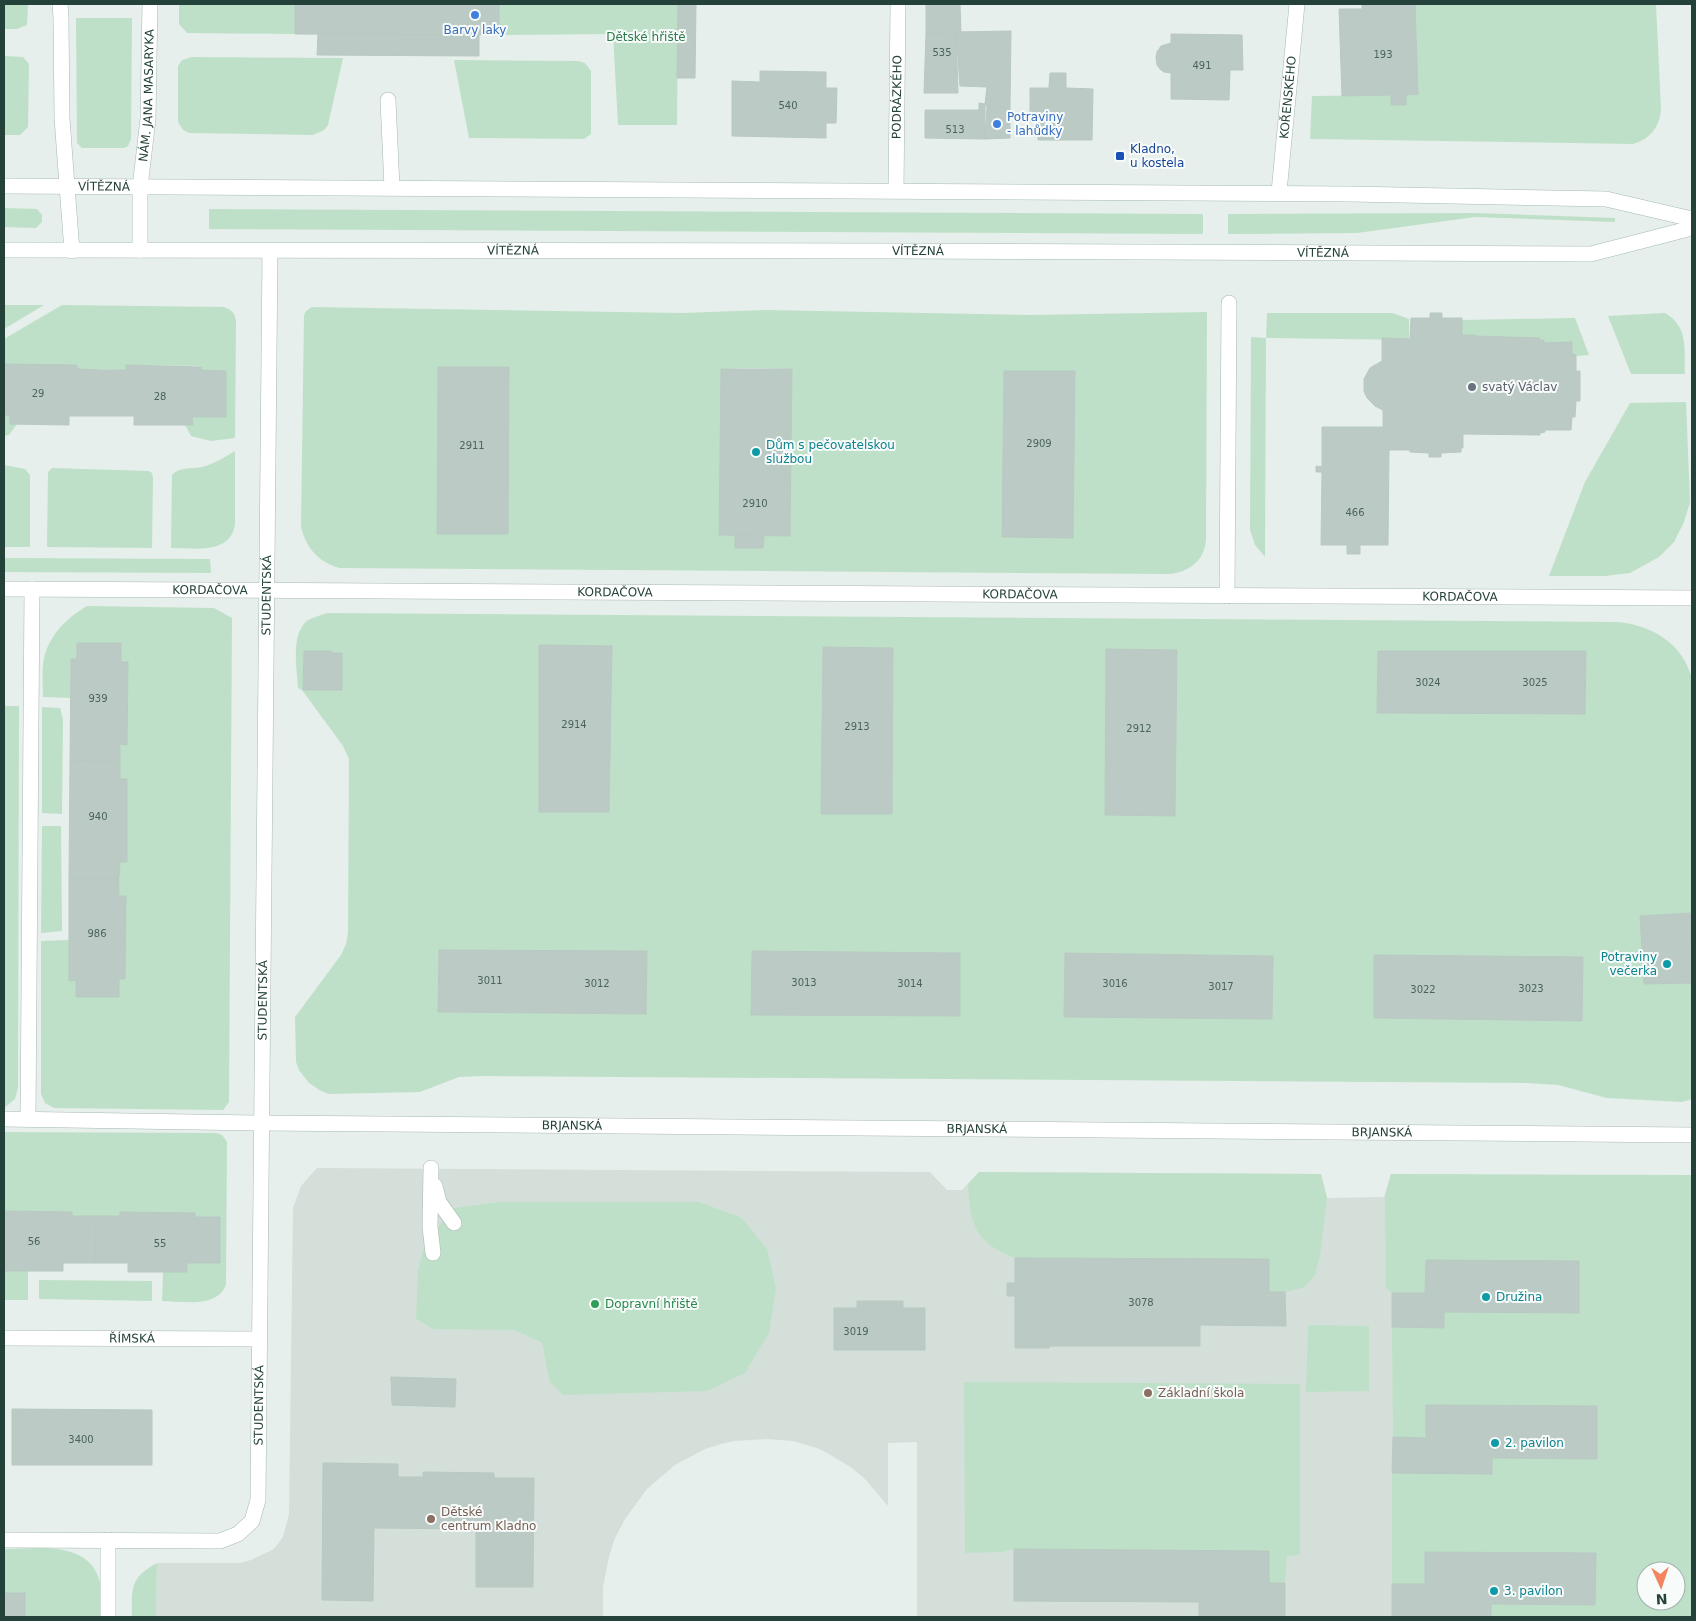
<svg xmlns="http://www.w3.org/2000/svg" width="1696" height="1621" font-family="'DejaVu Sans',sans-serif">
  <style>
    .built { fill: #d4dfda; fill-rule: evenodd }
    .green { fill: #bfe0c8; fill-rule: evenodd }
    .building { fill: #bbcac4; stroke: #b8c9c2 }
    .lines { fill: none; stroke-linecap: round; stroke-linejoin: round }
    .service-casing { stroke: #a8b8b2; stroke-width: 16 }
    .minor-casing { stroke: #a8b8b2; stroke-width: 16 }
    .secondary-casing { stroke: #a4bbb3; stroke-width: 16 }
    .service { stroke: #fff; stroke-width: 15 }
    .minor { stroke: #fff; stroke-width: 15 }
    .secondary { stroke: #fff; stroke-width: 15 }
    .shop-dot { fill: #3f7fe0; stroke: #f7fbf9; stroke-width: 2 }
    .transit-dot { fill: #1a4fb4; stroke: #f7fbf9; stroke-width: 2 }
    .worship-dot { fill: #6b7280; stroke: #f7fbf9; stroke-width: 2 }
    .culture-dot { fill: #0f9aa8; stroke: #f7fbf9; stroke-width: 2 }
    .leisure-dot { fill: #2e9e5b; stroke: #f7fbf9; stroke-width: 2 }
    .education-dot { fill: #8d6e63; stroke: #f7fbf9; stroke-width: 2 }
    .labels { text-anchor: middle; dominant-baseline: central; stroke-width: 4; stroke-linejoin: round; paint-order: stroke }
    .number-label { font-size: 10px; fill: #4a645c }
    .shop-label { font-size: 12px; fill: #366cbe; stroke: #f7fbf9 }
    .park-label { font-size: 12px; fill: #2d7a4b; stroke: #f7fbf9 }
    .street-label { font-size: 12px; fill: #24423a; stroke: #f7fbf9 }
    .transit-label { font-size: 12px; fill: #164399; stroke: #f7fbf9; text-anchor: start }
    .worship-label { font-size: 12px; fill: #5b616d; stroke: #f7fbf9; text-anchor: start }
    .culture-label { font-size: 12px; fill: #0d838f; stroke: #f7fbf9; text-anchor: start }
    .leisure-label { font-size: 12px; fill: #27864d; stroke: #f7fbf9; text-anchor: start }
    .education-label { font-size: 12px; fill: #785e54; stroke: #f7fbf9; text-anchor: start }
  </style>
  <rect width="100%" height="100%" fill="#e6efeb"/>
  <!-- built -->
  <path class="built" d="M317 1168 930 1172 947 1190H962L979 1172 1321 1174 1327 1198 1384 1197 1391 1174 1627 1176 1646 1571V1601L1669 1617H917V1442L888 1443V1506L866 1480 852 1468 829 1454 817 1448 793 1441 766 1439 734 1441 721 1444 705 1449 675 1465 647 1489 625 1519 615 1538 609 1557 603 1587V1617H156L157 1563H240L251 1560 274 1549 283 1537 289 1514 293 1208 301 1186ZM497 1202H699L549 1381 542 1343 514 1330 452 1208Z"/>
  <!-- green -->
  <g class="green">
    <path d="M4 4H28L27 25 17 29H4Z"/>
    <path d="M179 4H295V34L187 33 179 24Z"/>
    <path d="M499 4H678L677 125H618L613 34 499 35Z"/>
    <path d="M1415 4H1656L1661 109C1660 127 1650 139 1633 144L1310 139 1312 96 1391 95 1392 105H1406V95L1418 94Z"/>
    <path d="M76 18H132L131 139 128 146 124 148H82L77 143Z"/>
    <path d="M4 56 23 57 29 64 28 127 20 135H4Z"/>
    <path d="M192 57 343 58 328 125 324 130 313 135 189 133 183 130 178 122V66L182 60Z"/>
    <path d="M454 60 578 61 585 63 591 71V134L584 139 469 138Z"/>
    <path d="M4 208 37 209 42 215V222L36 228 4 227Z"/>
    <path d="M209 209 1203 214V234L209 229Z"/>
    <path d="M1475 213 1615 218V222L1475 217 1357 233 1228 234V214Z"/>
    <path d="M4 305H44L4 329Z"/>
    <path d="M62 305 224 307C232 310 235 313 236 321L235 438 211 441 191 436 185 425H192V417H226V371L201 370V366L126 365V370L77 369V365L4 364V339Z"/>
    <path d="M312 307 682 313 766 310 1030 315 1207 312 1206 540C1204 561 1190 571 1171 574L340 568C319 563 305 547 301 526L304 315 306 311ZM438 367H509L508 533 437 534ZM748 368 792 369 790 536 719 535 721 369ZM1004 371H1075L1072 538 1002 537Z"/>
    <path d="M1267 313H1393L1409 319V340L1266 338 1265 557 1255 545 1250 530 1251 337 1266 338Z"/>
    <path d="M1665 313C1689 327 1684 349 1685 374H1631L1608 316Z"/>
    <path d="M1575 318 1589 355 1575 356 1543 344 1460 336 1461 320Z"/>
    <path d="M1686 402 1690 502 1684 522 1674 542 1659 557 1630 573 1605 576H1549L1585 482 1630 403Z"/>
    <path d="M4 415H10V424H17L9 435 4 436Z"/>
    <path d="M235 451V524C231 555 194 548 171 548L172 475C178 467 192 469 202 467 214 464 225 457 235 451Z"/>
    <path d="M4 465 25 469 30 475V547H4Z"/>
    <path d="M52 468 149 471 152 473 153 478 152 548 47 547 48 472Z"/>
    <path d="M4 558 210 559 211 573 4 572Z"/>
    <path d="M87 606 214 608 232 618 229 1102 223 1110 54 1108 45 1103 41 1094V941L69 940V981L76 980V997H119V979H125L126 896H119L120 862 127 779H120V744H127L128 662H121V643H78L77 659 71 660 70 698 43 697C43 687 42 676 43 666 45 639 65 619 87 606Z"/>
    <path d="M327 613 1619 622C1653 626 1682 643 1692 678V945L1691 913 1640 916 1644 984 1692 983V1099L1682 1102 1607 1098 1558 1085 1526 1083 483 1076 459 1077 420 1092 329 1094 321 1091 309 1083 299 1070 296 1062 295 1017 341 955 346 944 348 933 349 759 343 746 302 690 298 688C297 669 290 633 308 620 314 617 321 615 327 613ZM612 647 609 812 539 811ZM823 647 893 648 892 814H822ZM1106 649 1177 650 1175 816 1105 815ZM304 651H332L342 690H303ZM1378 651 1586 652 1585 714 1377 713ZM439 950 647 951 646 1014 438 1012ZM752 951 960 953V1016L751 1015ZM1065 953 1272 956V1018L1064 1017ZM1583 957 1582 1021 1374 1018Z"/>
    <path d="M4 706H19L18 1087 15 1099 4 1108Z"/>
    <path d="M42 707 60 708 63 719 62 814 42 813Z"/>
    <path d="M42 826H61L62 931 41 933Z"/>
    <path d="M4 1132 216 1133 222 1135 227 1142 226 1285C216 1309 183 1301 162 1301L163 1272 187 1263H220V1217H195V1213L121 1212 120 1216H72V1212L4 1211Z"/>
    <path d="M979 1172 1321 1174 1327 1198 1320 1256 1315 1275 1305 1287 1285 1292H1269V1259L1015 1258C975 1243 970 1225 968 1184Z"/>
    <path d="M1391 1174 1692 1175V1617H1491V1604L1595 1605V1553L1426 1552 1425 1584H1392V1473L1492 1458 1597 1459 1426 1405V1438L1393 1437 1392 1327 1444 1328V1312L1579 1313V1261L1426 1260 1425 1293H1392L1386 1288 1385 1197ZM1646 1571H1676V1601H1646Z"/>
    <path d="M497 1202H699L742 1218 767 1249 776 1288 769 1333 745 1373 707 1391 563 1395 549 1381 542 1343 514 1330 433 1329 416 1319 418 1270 425 1245 452 1208Z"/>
    <path d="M4 1262 28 1271V1300H4Z"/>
    <path d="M39 1280 152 1281V1301L39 1299Z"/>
    <path d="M1308 1325 1369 1326V1391L1306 1392Z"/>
    <path d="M964 1382 1300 1384V1555L1287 1556 1285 1583H1269V1551L1014 1549 1002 1552 965 1553Z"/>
    <path d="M4 1549C35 1549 87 1540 99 1579 103 1591 101 1605 101 1617H25V1594L4 1593Z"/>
    <path d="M157 1563 156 1617H132C132 1589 129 1578 157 1563Z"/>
  </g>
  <!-- building -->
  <g class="building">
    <path d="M295 4H499V35L295 34Z"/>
    <path d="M678 4H696L695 78H677Z"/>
    <path d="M926 4H960L961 33H926Z"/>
    <path d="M1362 4H1415L1418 94 1406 95V105H1391V95L1342 96 1339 9H1362Z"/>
    <path d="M1011 31 1010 107H987L985 104 987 87 960 86 956 32Z"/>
    <path d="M956 32 958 93H924L926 33Z"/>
    <path d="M318 34 479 35V56L317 55Z"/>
    <path d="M1171 34 1242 35 1243 70H1230L1229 100 1171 99V73L1164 72 1160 69 1157 65 1156 57 1157 52 1161 46 1171 43Z"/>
    <path d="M760 71 826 72V88H837L836 123H826V138L732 136V81L760 82Z"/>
    <path d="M1050 73H1066V88L1093 89 1092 140H1038V121L1030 122V88H1049Z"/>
    <path d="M979 103 985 104V139L925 138V110H979Z"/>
    <path d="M987 107H1010V138L985 139Z"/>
    <path d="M1430 313H1442V318H1462V335H1475V336L1540 338V341L1544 340V343L1572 342V354L1576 355V371H1580V401H1576L1575 417H1572L1571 430H1545V432L1540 433V435L1463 434V448H1461V452L1441 453V457H1429V453L1410 452V450H1383V410L1375 406 1367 398 1364 391V379L1370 368 1382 361V338L1410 339 1411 318H1430Z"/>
    <path d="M4 364 77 365V369L102 370H126V365L201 367V370L226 371V417H192L193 425H134V416H69V425L10 424V415H4Z"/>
    <path d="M438 367H509L508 534H437Z"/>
    <path d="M721 369H792L790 536 719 535Z"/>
    <path d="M1004 371H1075L1073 538 1002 537Z"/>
    <path d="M1322 427H1383V450H1389V451L1388 545H1360V554H1347V545H1321L1322 472H1316V466L1322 467Z"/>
    <path d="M735 535 764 536 763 548H735Z"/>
    <path d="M77 643H121V662H128L127 745 120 744V762L70 761 71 659H77Z"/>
    <path d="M539 645 612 646 609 812H539Z"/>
    <path d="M823 647 893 648 892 814H821Z"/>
    <path d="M1106 649 1177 650 1175 816 1105 815Z"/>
    <path d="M304 651H332V653H342V690H303Z"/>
    <path d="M1378 651H1586L1585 714 1377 713Z"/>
    <path d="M70 761 120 762V779H127V862H120L119 879 69 878Z"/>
    <path d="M69 878 119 879V896H126L125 979H119V997H76V980L69 981Z"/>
    <path d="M1691 913 1692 983 1644 984 1640 916Z"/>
    <path d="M439 950 647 951 646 1014 438 1012Z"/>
    <path d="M752 951 960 953V1016L751 1015Z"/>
    <path d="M1065 953 1273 956 1272 1019 1064 1017Z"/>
    <path d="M1374 955 1583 957 1582 1021 1374 1018Z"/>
    <path d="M4 1211 72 1212V1216H96L95 1263H63V1271H4Z"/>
    <path d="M120 1212 195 1213V1217H220V1263H187V1272H128V1263H95L96 1216H120Z"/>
    <path d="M1015 1258 1269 1259V1292H1285L1286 1326 1200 1325V1346H1050L1049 1348H1015V1296H1007V1283H1015Z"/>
    <path d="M1426 1260 1579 1261V1313L1444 1312V1328L1392 1327V1293H1425Z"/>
    <path d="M857 1301H903V1308H925V1350H834V1308H857Z"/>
    <path d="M391 1377 456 1379 455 1407 392 1405Z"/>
    <path d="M1426 1405 1597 1406V1459L1492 1458V1474L1392 1473 1393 1437 1426 1438Z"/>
    <path d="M12 1409 152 1410V1465H12Z"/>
    <path d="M323 1463 398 1464V1477H423V1472L494 1473V1478H534L533 1587H476V1529L374 1528 373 1601 322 1600Z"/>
    <path d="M1014 1549 1269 1551V1583H1285V1617H1199V1602L1014 1601Z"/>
    <path d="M1425 1552 1596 1553 1595 1605 1491 1604V1617H1392V1584H1425Z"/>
    <rect x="4" y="1593" width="21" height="24"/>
  </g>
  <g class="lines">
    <defs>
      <g id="service">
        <path d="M388 100 392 188"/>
        <path d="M4 1119 261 1123"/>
        <path d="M28 1119 32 589"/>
        <path d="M431 1168 430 1227 433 1253"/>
        <path d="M435 1186 439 1202 454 1223"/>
      </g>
      <g id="minor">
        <path d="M60 4 61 18 62 118 67 186"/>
        <path id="s1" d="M140 187 148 119 150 4"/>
        <path id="s2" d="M896 191 898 4"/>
        <path id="s3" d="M1279 192 1297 4"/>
        <path id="s4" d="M4 589 1692 598"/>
        <path d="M1227 596 1229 303"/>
        <path id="s5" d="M261 1123 1692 1135"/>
        <path id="s6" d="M4 1338 259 1339"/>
        <path id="s7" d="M4 1540 220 1541 238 1534 252 1521 258 1500 270 251"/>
        <path d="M108 1617V1540"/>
      </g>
      <g id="secondary">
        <path id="s8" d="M4 186 1350 194 1606 199 1692 219"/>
        <path d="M67 186 72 251"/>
        <path d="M140 187V250"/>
        <path id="s9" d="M4 250 897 251 1591 254 1692 228"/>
      </g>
    </defs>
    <!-- service casing -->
    <use href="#service" class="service-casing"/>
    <!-- minor casing -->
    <use href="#minor" class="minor-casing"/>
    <!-- secondary casing -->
    <use href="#secondary" class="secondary-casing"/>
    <!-- service -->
    <use href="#service" class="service"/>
    <!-- minor -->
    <use href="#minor" class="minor"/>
    <!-- secondary -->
    <use href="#secondary" class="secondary"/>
  </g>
  <!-- markers -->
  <g class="shop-dot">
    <circle cx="475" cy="15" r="5"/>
    <circle cx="997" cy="124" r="5"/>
  </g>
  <rect class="transit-dot" x="1115" y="151" width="10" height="10" rx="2.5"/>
  <circle class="worship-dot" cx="1472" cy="387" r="5"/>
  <g class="culture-dot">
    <circle cx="756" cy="452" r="5"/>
    <circle cx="1667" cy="964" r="5"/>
    <circle cx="1486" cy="1297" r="5"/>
    <circle cx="1495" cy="1443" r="5"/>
    <circle cx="1494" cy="1591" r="5"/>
  </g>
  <circle class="leisure-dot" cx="595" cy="1304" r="5"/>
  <g class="education-dot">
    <circle cx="1148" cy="1393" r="5"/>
    <circle cx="431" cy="1519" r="5"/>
  </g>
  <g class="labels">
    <!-- number labels -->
    <g class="number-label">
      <text x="942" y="52">535</text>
      <text x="1383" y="54">193</text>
      <text x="1202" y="65">491</text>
      <text x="788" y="105">540</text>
      <text x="955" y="129">513</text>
      <text x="38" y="393">29</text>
      <text x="160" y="396">28</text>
      <text x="1039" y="443">2909</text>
      <text x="472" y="445">2911</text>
      <text x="755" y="503">2910</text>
      <text x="1355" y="512">466</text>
      <text x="1428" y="682">3024</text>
      <text x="1535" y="682">3025</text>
      <text x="98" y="698">939</text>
      <text x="574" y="724">2914</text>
      <text x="857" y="726">2913</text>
      <text x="1139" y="728">2912</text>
      <text x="98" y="816">940</text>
      <text x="97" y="933">986</text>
      <text x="490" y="980">3011</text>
      <text x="804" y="982">3013</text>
      <text x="597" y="983">3012</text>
      <text x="910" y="983">3014</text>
      <text x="1115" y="983">3016</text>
      <text x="1221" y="986">3017</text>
      <text x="1531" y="988">3023</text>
      <text x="1423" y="989">3022</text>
      <text x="34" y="1241">56</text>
      <text x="160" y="1243">55</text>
      <text x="1141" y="1302">3078</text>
      <text x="856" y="1331">3019</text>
      <text x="81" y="1439">3400</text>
    </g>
    <!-- shop labels -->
    <g class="shop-label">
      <text x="475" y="30">Barvy laky</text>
      <text x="1007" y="117" text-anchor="start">Potraviny<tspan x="1007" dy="14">- lahůdky</tspan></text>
    </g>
    <!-- park labels -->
    <g class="park-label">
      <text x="646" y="37">Dětské hřiště</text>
    </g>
    <!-- street labels -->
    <g class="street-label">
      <text stroke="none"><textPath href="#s1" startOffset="92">NÁM. JANA MASARYKA</textPath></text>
      <text stroke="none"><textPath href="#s2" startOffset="94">PODRÁZKÉHO</textPath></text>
      <text stroke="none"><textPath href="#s3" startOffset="95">KOŘENSKÉHO</textPath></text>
      <text stroke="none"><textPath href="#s8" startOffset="100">VÍTĚZNÁ</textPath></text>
      <text stroke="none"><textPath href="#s9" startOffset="509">VÍTĚZNÁ</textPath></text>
      <text stroke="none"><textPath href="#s9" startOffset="914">VÍTĚZNÁ</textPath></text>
      <text stroke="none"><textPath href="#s9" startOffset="1319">VÍTĚZNÁ</textPath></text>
      <text stroke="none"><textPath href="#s4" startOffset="206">KORDAČOVA</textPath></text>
      <text stroke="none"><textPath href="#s4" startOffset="611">KORDAČOVA</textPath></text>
      <text stroke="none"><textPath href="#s7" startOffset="1181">STUDENTSKÁ</textPath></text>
      <text stroke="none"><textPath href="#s4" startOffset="1016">KORDAČOVA</textPath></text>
      <text stroke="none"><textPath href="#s4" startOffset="1456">KORDAČOVA</textPath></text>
      <text stroke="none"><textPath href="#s7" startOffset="776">STUDENTSKÁ</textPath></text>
      <text stroke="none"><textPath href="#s5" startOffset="311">BRJANSKÁ</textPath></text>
      <text stroke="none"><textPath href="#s5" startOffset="716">BRJANSKÁ</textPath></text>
      <text stroke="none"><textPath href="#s5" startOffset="1121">BRJANSKÁ</textPath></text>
      <text stroke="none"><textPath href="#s6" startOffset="128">ŘÍMSKÁ</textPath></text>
      <text stroke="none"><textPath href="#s7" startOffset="371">STUDENTSKÁ</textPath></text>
    </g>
    <!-- transit labels -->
    <g class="transit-label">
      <text x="1130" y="149">Kladno,<tspan x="1130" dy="14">u kostela</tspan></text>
    </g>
    <!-- worship labels -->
    <g class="worship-label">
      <text x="1482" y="387">svatý Václav</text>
    </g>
    <!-- culture labels -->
    <g class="culture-label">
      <text x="766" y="445">Dům s pečovatelskou<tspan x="766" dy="14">službou</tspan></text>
      <text x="1657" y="957" text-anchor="end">Potraviny<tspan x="1657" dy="14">večerka</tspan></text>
      <text x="1496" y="1297">Družina</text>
      <text x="1505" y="1443">2. pavilon</text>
      <text x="1504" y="1591">3. pavilon</text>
    </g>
    <!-- leisure labels -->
    <g class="leisure-label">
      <text x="605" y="1304">Dopravní hřiště</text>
    </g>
    <!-- education labels -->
    <g class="education-label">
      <text x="1158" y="1393">Základní škola</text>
      <text x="441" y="1512">Dětské<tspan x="441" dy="14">centrum Kladno</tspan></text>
    </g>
  </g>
  <!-- border -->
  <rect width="1696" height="1621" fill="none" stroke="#24423a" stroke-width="10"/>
  <!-- north arrow -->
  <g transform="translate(1661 1586) rotate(177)"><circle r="24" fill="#f7fbf9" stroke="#a3b1ad"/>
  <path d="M0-4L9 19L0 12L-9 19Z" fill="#f4845f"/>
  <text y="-8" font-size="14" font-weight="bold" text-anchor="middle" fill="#24423a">N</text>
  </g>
</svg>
